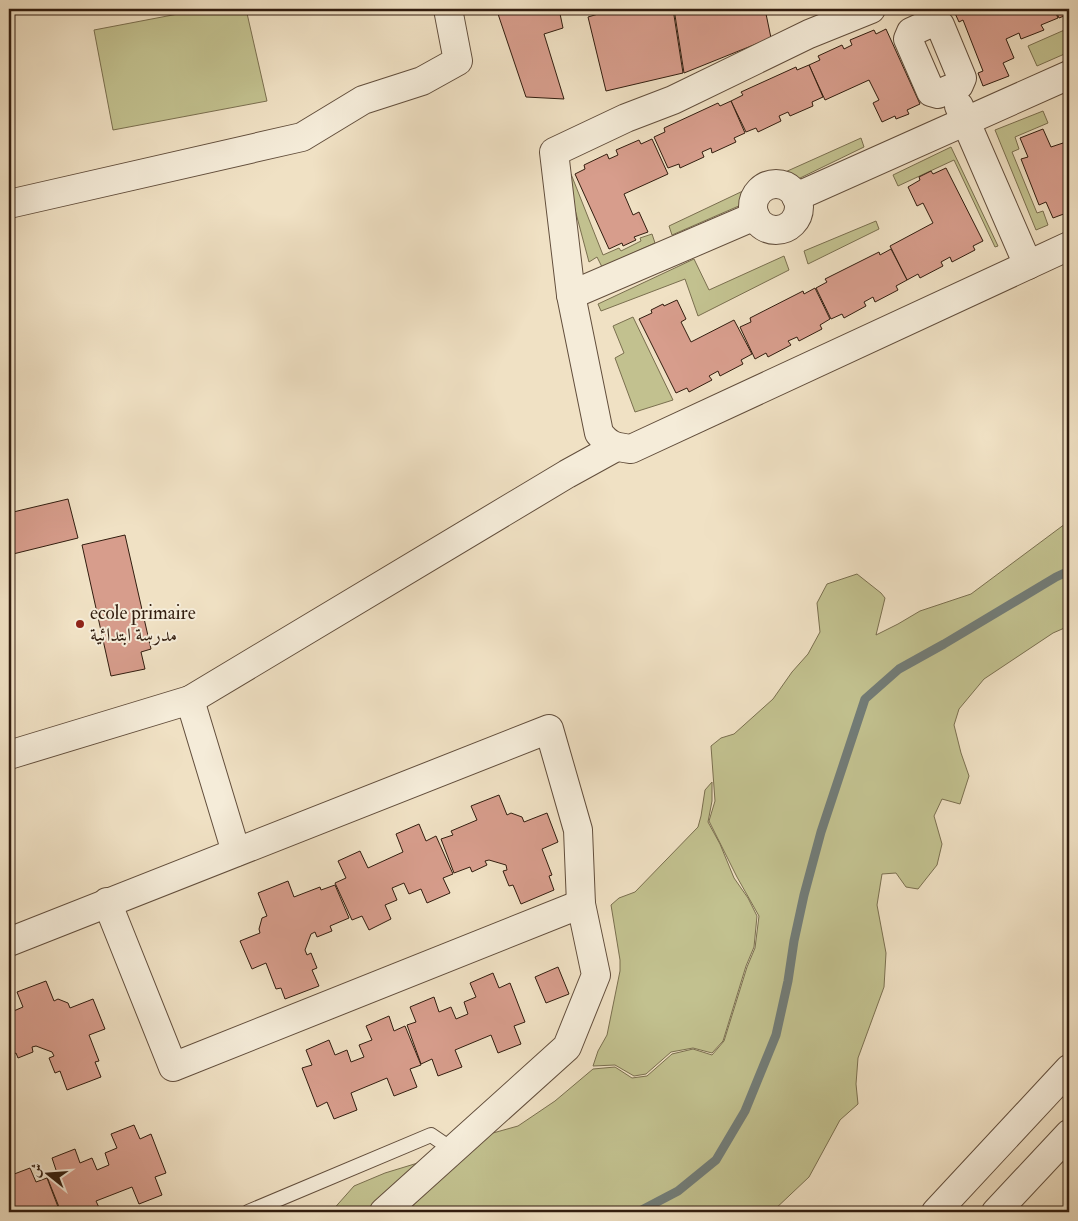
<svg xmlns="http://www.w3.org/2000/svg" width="1078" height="1221" font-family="'IM FELL Double Pica',Amiri,serif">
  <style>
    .green { fill: #c2c18f; stroke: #7a6f4f }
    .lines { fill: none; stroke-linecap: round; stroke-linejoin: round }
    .stream { stroke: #727c77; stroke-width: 9 }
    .building { fill: #d79d8c; stroke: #321d0f }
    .service-casing { stroke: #624e3c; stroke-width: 16 }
    .minor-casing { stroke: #624e3c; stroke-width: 30 }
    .service { stroke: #f5ecd9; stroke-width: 14 }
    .minor { stroke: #f5ecd9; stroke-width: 28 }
    .poi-dot { fill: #8f2418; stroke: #f5ecd9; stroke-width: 2 }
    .labels { text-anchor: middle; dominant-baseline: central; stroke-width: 4; stroke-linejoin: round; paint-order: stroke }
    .poi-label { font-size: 19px; fill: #321d0f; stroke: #f5ecd9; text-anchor: start }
  </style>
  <rect width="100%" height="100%" fill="#f0e1c4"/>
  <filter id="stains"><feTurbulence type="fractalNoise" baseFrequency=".004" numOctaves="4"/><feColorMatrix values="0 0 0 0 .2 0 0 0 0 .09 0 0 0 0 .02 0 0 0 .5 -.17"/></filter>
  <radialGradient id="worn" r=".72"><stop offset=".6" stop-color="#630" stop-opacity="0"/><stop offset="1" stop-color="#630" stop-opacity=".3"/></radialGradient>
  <!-- green -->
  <g class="green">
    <path d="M204 9H246L267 101 113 130 94 30Z"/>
    <path d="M1069 28V52L1037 66 1028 46Z"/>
    <path d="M1043 111 1048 123 1015 137 1019 149 1012 152 1037 213 1043 211 1048 225 1036 230 995 130Z"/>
    <path d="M861 138 864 147 796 180 783 173Z"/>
    <path d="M951 147 998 246 995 247 954 160 898 186 893 175Z"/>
    <path d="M571 174 603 255 619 248 621 251 641 241 640 238 652 234 655 243 602 267 597 257 589 262 566 176Z"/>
    <path d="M745 190 741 205 672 235 669 226Z"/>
    <path d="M876 221 879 229 808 264 804 251Z"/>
    <path d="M784 256 789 270 698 316 685 279 601 311 598 304 694 259 709 290Z"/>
    <path d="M633 317 673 400 635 412 615 358 624 353 613 326Z"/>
    <path d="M1069 521V626L1053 633 984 679 959 709 954 725 961 753 969 776 960 804 942 799 934 816 942 844 937 865 918 889 906 887 896 873 882 874 877 905 886 953 884 987 858 1058 856 1084 858 1104 840 1120 809 1177 772 1212H331L354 1186 385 1173 421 1162 450 1145 518 1126 555 1101 593 1069 615 1067 632 1078 647 1076 672 1054 693 1049 712 1055 724 1041 747 967 755 948 759 916 737 877 709 821 715 801 711 746 721 738 734 734 773 699 792 672 808 654 820 632 817 603 827 584 857 574 881 593 885 598 876 635 898 624 920 611 971 594Z"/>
    <path d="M712 782V801L708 822 720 844 734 878 748 898 757 916 754 947 746 966 723 1041 712 1053 693 1048 671 1052 646 1074 634 1076 615 1065 593 1066 598 1051 607 1035 620 971V960L611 905 619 898 635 892 698 827 701 816 705 790Z"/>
  </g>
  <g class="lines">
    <!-- stream -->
    <path class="stream" d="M638 1212 678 1191 716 1160 745 1111 776 1035 788 981 794 941 804 895 821 832 865 699 899 669 944 644 1056 577 1069 571"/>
  </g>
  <!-- building -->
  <g class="building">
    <path d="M505 9H559L563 28 544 34 564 99 526 97 497 11Z"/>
    <path d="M615 9H673L683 73 606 91 588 17Z"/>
    <path d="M674 9H765L771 38 684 73Z"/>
    <path d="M953 9H1054L1058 18 1041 25 1044 30 1021 39 1019 33 1006 39 1014 58 1003 63 1009 76 983 86 978 73 983 71 963 20 959 22Z"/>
    <path d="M1055 9H1069V14L1059 18Z"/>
    <path d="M886 29 920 104 907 110 909 114 896 119 895 116 882 122 873 103 879 100 869 80 825 100 809 65 820 60 818 56 842 45 844 49 852 45 850 40 874 30 876 34Z"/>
    <path d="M809 65 823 97 812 102 813 106 790 116 788 112 779 116 781 121 758 132 756 128 746 132 731 101 743 95 741 92 796 67 797 70Z"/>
    <path d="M731 101 745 133 734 138 736 142 712 153 711 148 702 152 704 157 680 168 679 164 668 168 654 137 665 132 664 128 718 103 720 106Z"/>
    <path d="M1043 129 1051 147 1063 143 1069 158V212L1053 218 1046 202 1039 205 1021 159 1028 157 1020 138Z"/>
    <path d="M652 139 668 174 624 194 633 215 639 212 648 232 634 237 636 240 623 246 622 243 609 249 575 174 585 169 584 165 607 154 609 159 618 155 616 150 639 140 641 144Z"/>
    <path d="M946 168 983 241 973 246 975 250 952 262 950 257 941 262 943 266 920 278 918 274 907 280 890 246 933 223 923 203 917 206 908 187 920 180 919 177 931 171 933 174Z"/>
    <path d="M891 249 907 280 896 286 898 290 875 302 873 297 864 302 866 306 844 318 842 314 831 319 816 288 827 282 825 279 879 252 880 255Z"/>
    <path d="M815 288 830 319 820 325 822 329 799 341 797 337 788 341 791 345 768 357 766 353 755 359 740 327 751 322 750 318 803 291 804 294Z"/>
    <path d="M677 300 686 319 681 322 691 342 734 320 752 354 741 360 743 364 720 376 718 371 709 376 712 380 689 392 687 388 676 393 639 319 652 313 651 310 663 304 664 306Z"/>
    <path d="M68 499 78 538 9 555V513Z"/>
    <path d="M125 535 151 649 141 652 145 669 111 676 82 545Z"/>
    <path d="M499 795 507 815 511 813 522 817 524 822 547 813 558 842 542 849 552 875 549 876 554 890 521 904 513 885 509 886 503 871 507 870 506 865 489 860 485 861 487 865 472 872 470 867 454 873 441 839 453 835 451 831 477 820 471 806Z"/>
    <path d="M419 824 426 841 436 836 453 874 443 878 450 893 427 903 421 889 409 894 404 883 392 888 397 900 385 905 391 919 369 930 362 916 352 920 335 883 346 878 338 861 360 851 368 868 403 852 396 834Z"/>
    <path d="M288 881 294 897 320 887 321 890 335 885 349 918 330 926 332 931 317 937 315 932 311 934 305 950 307 955 311 953 317 968 312 970 319 986 285 999 281 988 276 989 266 963 252 969 240 941 260 933 259 929 262 918 267 916 258 893Z"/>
    <path d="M558 967 569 994 546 1003 535 977Z"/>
    <path d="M493 973 499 988 510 983 525 1022 514 1026 521 1044 498 1053 491 1035 455 1050 462 1067 438 1076 432 1059 421 1064 407 1025 416 1022 410 1007 434 997 439 1012 451 1007 456 1019 468 1014 464 1002 476 997 470 983Z"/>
    <path d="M46 981 54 1001 58 999 68 1003 70 1008 93 999 105 1029 89 1035 99 1061 95 1062 101 1077 67 1090 60 1071 55 1073 49 1058 54 1056 52 1052 36 1046 32 1047 33 1052 18 1058 16 1053 9 1056V1013L23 1007 17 992Z"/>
    <path d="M389 1016 394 1031 405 1026 421 1065 410 1069 417 1087 394 1096 387 1078 351 1093 357 1110 334 1119 327 1102 317 1107 302 1068 312 1065 306 1050 329 1040 335 1055 347 1050 351 1062 364 1057 359 1045 372 1040 366 1026Z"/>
    <path d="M134 1125 140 1139 151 1134 166 1173 155 1177 162 1195 139 1204 132 1187 96 1201 101 1212H73V1211L61 1212 47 1177 57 1173 52 1158 75 1149 80 1163 92 1158 97 1170 109 1165 105 1153 117 1148 111 1134Z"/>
    <path d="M30 1168 36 1182 47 1178 60 1212H9V1193L13 1192 9 1182V1176Z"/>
  </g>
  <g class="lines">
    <defs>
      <path id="service" d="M248 1212 431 1135 453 1150"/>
      <g id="minor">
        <path d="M871 9 809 34 673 100 626 118 554 152 571 295 599 433C609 446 615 447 631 449L1069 246"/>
        <path d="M933 22 940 25 962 78 959 85 938 94 931 92 908 39 911 32Z"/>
        <path d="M959 106 1028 265"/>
        <circle cx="776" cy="207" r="23"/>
        <path d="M796 197 1069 75"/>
        <path d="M9 204 302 137 363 100 422 81 458 61 448 9"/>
        <path d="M571 295 755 216"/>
        <path d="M190 700 567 474 616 447"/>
        <path d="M9 755 190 700 236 852"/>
        <path d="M107 902 173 1067 581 904"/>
        <path d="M9 942 549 729 578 830 581 904 596 975 567 1047 384 1212"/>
        <path d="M936 1212 1069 1069"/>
        <path d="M996 1212 1069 1134"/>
      </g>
    </defs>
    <!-- service casing -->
    <use href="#service" class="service-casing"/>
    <!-- minor casing -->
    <use href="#minor" class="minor-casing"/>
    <!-- service -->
    <use href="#service" class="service"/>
    <!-- minor -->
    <use href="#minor" class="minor"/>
  </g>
  <!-- markers -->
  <circle class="poi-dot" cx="80" cy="624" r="5"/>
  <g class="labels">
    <!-- poi labels -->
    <g class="poi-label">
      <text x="90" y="613">ecole primaire<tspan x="90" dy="22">مدرسة ابتدائية</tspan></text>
    </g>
  </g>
  <!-- margin -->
  <rect width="1078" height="1221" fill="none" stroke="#f0e1c4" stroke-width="30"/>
  <rect x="10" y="10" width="1058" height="1201" fill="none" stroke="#321d0f" stroke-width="2.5"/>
  <rect x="15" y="15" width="1048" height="1191" fill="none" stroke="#321d0f"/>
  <!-- north arrow -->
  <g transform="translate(48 1174) rotate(287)" stroke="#f5ecd9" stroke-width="4" paint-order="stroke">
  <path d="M0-4L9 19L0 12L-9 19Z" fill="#321d0f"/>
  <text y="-8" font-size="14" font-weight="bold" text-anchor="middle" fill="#321d0f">ش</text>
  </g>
  <rect width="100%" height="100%" filter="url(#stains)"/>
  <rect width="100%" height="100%" fill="url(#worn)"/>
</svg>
